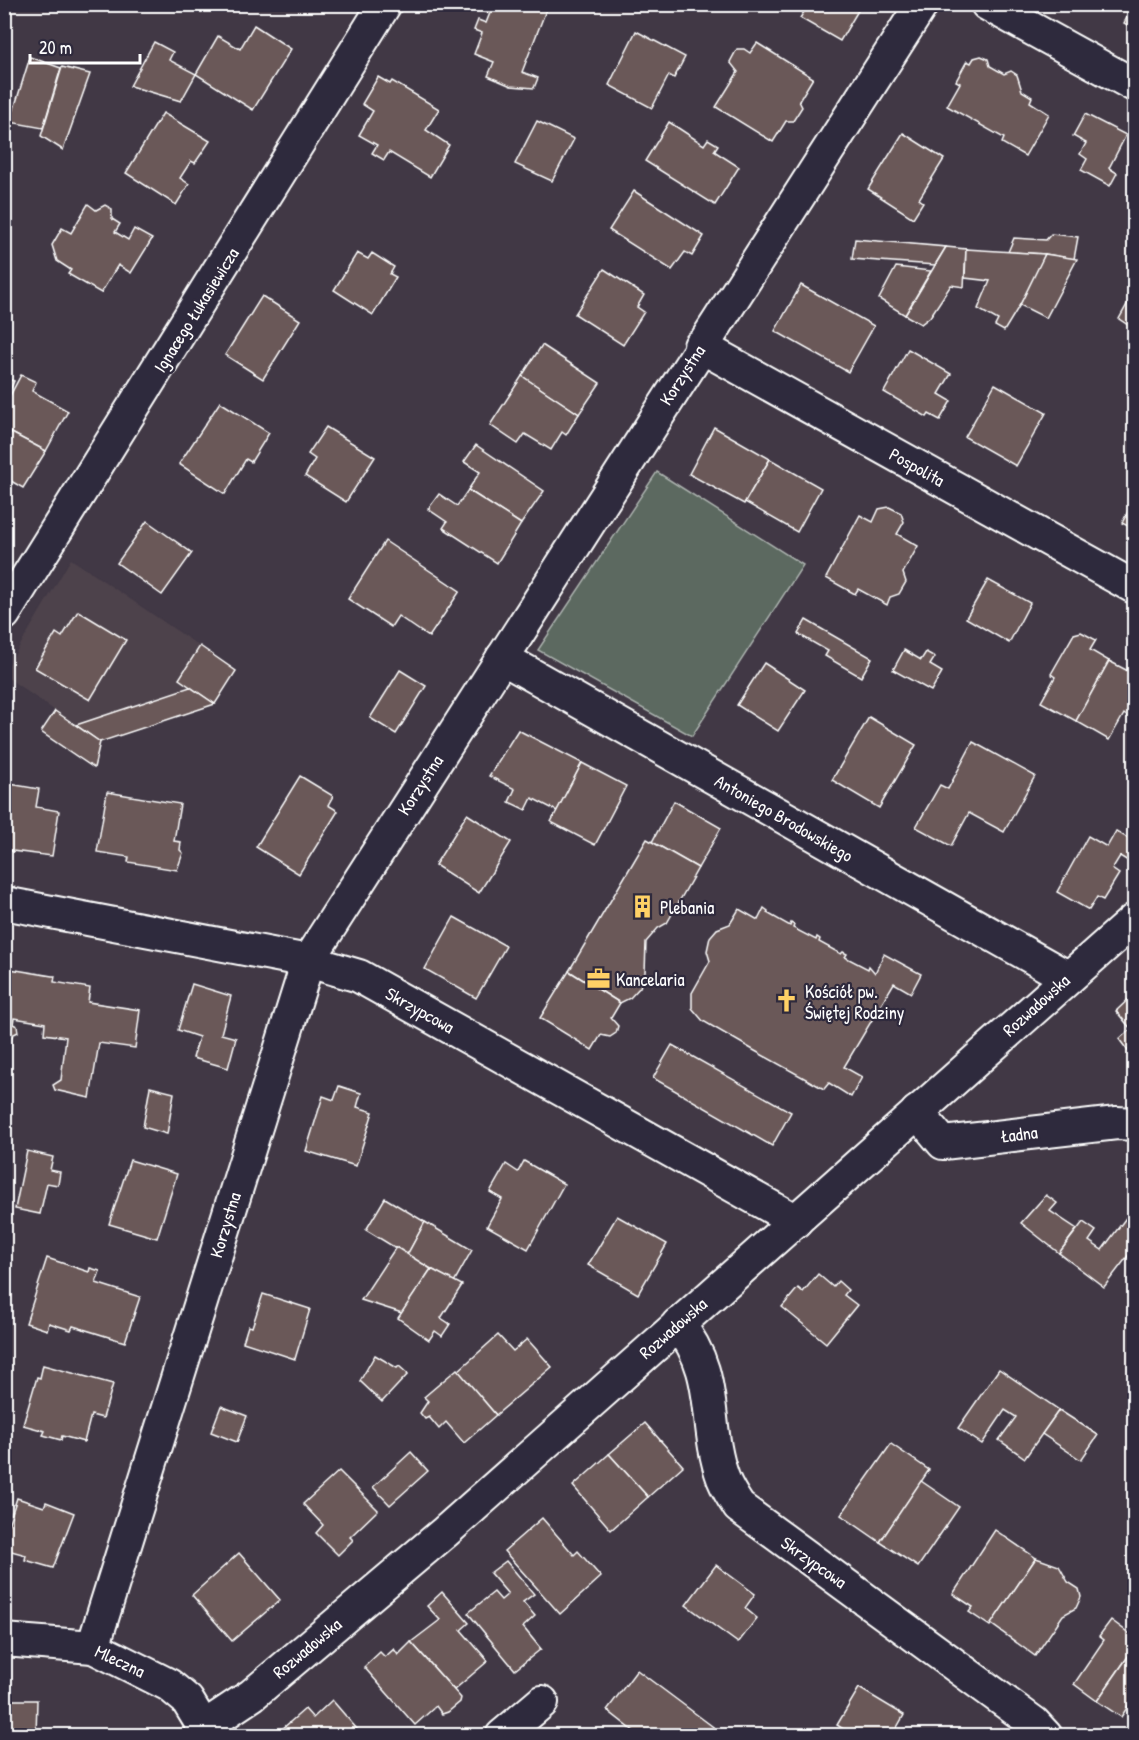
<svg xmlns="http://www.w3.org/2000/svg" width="1139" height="1740" font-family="'Patrick Hand',sans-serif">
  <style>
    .built { fill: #4d424b }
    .green { fill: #5b6960; stroke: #adb4b0; stroke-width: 1.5 }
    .building { fill: #6a5858; stroke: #fff; stroke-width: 1.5 }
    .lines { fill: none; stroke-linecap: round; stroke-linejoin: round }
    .minor-casing { stroke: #fff; stroke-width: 36 }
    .minor { stroke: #2f2a3d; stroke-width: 32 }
    .labels { text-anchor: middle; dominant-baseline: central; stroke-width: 4.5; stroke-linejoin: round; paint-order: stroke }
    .street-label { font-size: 18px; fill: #fff; stroke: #2f2a3d }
    .poi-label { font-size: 18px; fill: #fff; stroke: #2f2a3d; text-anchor: start }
  </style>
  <rect width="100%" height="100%" fill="#413845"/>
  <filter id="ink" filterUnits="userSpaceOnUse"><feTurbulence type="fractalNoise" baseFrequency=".0167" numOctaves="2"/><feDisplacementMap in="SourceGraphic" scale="12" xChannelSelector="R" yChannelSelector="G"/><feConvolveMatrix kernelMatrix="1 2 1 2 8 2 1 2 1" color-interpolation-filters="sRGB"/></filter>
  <g filter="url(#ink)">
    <!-- built -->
    <path class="built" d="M71 559 236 671 215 704 100 742 5 676V671Z"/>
    <!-- green -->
    <path class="green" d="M657 472 803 565 692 736 538 650Z"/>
    <!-- building -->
    <g class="building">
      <path d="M485 4 548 5 522 72 538 78 534 88 511 86 488 76 494 62 474 54 482 33 474 30 478 20 486 23 490 13 483 11Z"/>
      <path d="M809 4H862L840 41 800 18Z"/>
      <path d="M1134 5V29L1124 23Z"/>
      <path d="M254 25 291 49 253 110 196 74 218 36 240 49Z"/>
      <path d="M636 31 685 57 674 78 669 75 652 108 609 85Z"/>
      <path d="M154 42 173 52 169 60 196 74 181 101 130 86Z"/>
      <path d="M757 43 813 78 799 101 802 107 793 121H786L773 142 716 107 738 72 730 62 737 49H744L750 53Z"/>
      <path d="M981 56 988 59 990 66 1004 74 1011 71 1017 75 1022 91 1032 97 1030 102 1049 114 1025 156 1002 143 1004 138 947 106 960 83 956 81 967 61 971 63 974 58Z"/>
      <path d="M30 57 61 68 43 128 10 122Z"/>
      <path d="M62 67 90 74 63 150 41 136Z"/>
      <path d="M378 77 390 84 392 81 439 109 426 130 449 145 430 177 389 152 384 160 372 153 377 145 359 135 373 111 362 104Z"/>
      <path d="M163 113 210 141 195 163 191 161 180 178 189 184 176 205 126 173Z"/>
      <path d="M1085 114 1126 135 1109 168 1117 173 1110 186 1081 170 1087 159 1080 154 1086 143 1073 136Z"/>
      <path d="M537 121 574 139 552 181 515 164Z"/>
      <path d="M669 122 704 145 708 139 718 145 714 151 739 167 715 205 645 161Z"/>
      <path d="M903 133 944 159 919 199 923 202 913 218 868 189Z"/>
      <path d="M634 191 704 236 692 256 685 252 672 270 609 230Z"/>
      <path d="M88 204 96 210 105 205 112 209V219L120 224 115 232 128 240 134 229 152 239 131 273 118 265 101 293 68 274 71 270 57 261 52 245 62 228 71 233Z"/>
      <path d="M1051 234 1078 237 1074 259 1045 254 1008 252 1014 238 1046 240Z"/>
      <path d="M855 239 946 247 935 265 852 259Z"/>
      <path d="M946 247 966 249 964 287 951 285 930 317 921 324 905 315Z"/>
      <path d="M966 249 1045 254 1032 285 1004 331 995 326 998 320 978 309 990 281 965 278Z"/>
      <path d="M357 253 368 259 372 253 394 267 390 274 396 277 373 315 334 290Z"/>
      <path d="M1045 254 1077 259 1046 318 1020 305Z"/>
      <path d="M896 267 931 271 905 315 879 299Z"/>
      <path d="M604 269 644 295 637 307 644 312 623 345 575 314Z"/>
      <path d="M801 285 874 326 848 372 775 331Z"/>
      <path d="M1134 292V329L1119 319Z"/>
      <path d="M262 296 300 320 263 379 225 355Z"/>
      <path d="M542 345 600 383 579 414 522 376Z"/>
      <path d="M908 349 951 374 939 394 951 401 940 420 929 414 927 417 884 392Z"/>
      <path d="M21 375 36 382 32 391 68 411 46 451 4 429V407Z"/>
      <path d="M522 376 579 414 566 435 562 432 551 450 525 434 518 444 490 425Z"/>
      <path d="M4 378 14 381 4 404Z"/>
      <path d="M995 384 1046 413 1016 466 965 437Z"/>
      <path d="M220 402 269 433 251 462 246 459 225 494 179 464Z"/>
      <path d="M326 427 375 457 346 502 305 476 315 459 308 454Z"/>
      <path d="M714 427 770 459 744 504 689 474Z"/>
      <path d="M4 429 46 451 23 488 4 477Z"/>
      <path d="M476 445 544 491 521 524 468 490 480 472 464 462Z"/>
      <path d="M770 459 821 488 797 532 745 502Z"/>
      <path d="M468 490 521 524 497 563 443 528 447 522 428 509 439 494 457 506Z"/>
      <path d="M1134 500V529L1122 523Z"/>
      <path d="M889 507 901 513 904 522 897 534 918 546 903 573 906 582 899 594 890 597 887 605 858 589 855 594 826 578 860 515 873 522 879 509Z"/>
      <path d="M147 521 192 553 162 595 117 563Z"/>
      <path d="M385 541 460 591 429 637 398 616 391 627 348 599Z"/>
      <path d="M988 580 1030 603 1009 643 966 618Z"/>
      <path d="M78 611 126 640 90 700 35 668 56 633 62 637Z"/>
      <path d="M806 620 872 658 861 677 825 656 828 651 798 634Z"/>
      <path d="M1081 632 1096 640 1090 650 1109 661 1076 721 1041 702 1055 677 1051 674 1074 634Z"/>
      <path d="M200 646 236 671 215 704 179 679Z"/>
      <path d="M904 650 921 660 926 652 935 657 930 665 942 672 931 691 893 670Z"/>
      <path d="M1109 661 1128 671 1134 662V706L1128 717 1124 714 1109 740 1076 721Z"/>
      <path d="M764 663 805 690 778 731 737 705Z"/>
      <path d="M400 670 426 686 396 734 370 718Z"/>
      <path d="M190 687 215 704 100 742 76 725Z"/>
      <path d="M55 711 100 742 94 768 41 732Z"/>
      <path d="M869 717 916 745 879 808 832 780Z"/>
      <path d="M518 730 582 763 557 811 532 798 526 810 509 802 515 789 489 776Z"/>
      <path d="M973 742 1035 776 1004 832 969 813 951 846 916 827 940 785 948 789Z"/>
      <path d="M582 763 626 786 595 845 551 822Z"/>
      <path d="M300 776 333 796 328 805 338 811 299 874 256 847Z"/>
      <path d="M4 783 39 789 36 807 59 811 52 856 4 850Z"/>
      <path d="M107 792 180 804 174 841 181 842 180 850 183 853 177 870 128 862 129 857 97 852Z"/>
      <path d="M674 801 721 828 698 868 652 842Z"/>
      <path d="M467 814 511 842 479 893 435 865Z"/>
      <path d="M1116 831 1134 842V860L1133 864 1120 856 1112 869 1119 874 1103 900 1097 897 1089 910 1057 892 1088 836 1107 847Z"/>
      <path d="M647 839 698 868 667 923 658 928 646 942 645 973 640 987 630 998 620 1003 569 971Z"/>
      <path d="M764 908 768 911 767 913 790 926 791 923 794 925 793 928 816 940 817 937 820 939 819 942 841 954 843 952 847 954 845 957 868 969 869 966 875 973 884 954 921 974 911 993 894 983 844 1067 862 1077 851 1097 829 1083 824 1089 755 1051 703 1021 692 1008V993L710 961 707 951 710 937 717 929 730 924 739 909 758 920Z"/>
      <path d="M454 917 506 946 476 998 425 969Z"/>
      <path d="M4 968 52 976H55L54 982 90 988 88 1002 140 1010 135 1048 99 1043 90 1098 55 1090 53 1085 61 1080 66 1037 44 1034 45 1023 14 1018 13 1024 17 1026 18 1032 12 1035 7 1065 4 1064Z"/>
      <path d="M569 971 620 1003 611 1018 618 1026 616 1033 610 1037 601 1035 592 1050 540 1018Z"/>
      <path d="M192 984 231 996 221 1034 236 1038 228 1068 193 1058 199 1037 178 1030Z"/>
      <path d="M1134 994V1059L1119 1039 1131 1029 1116 1011Z"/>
      <path d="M672 1045 791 1112 772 1146 653 1078Z"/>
      <path d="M339 1086 361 1093 357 1107 373 1112 356 1166 306 1151 323 1096 334 1100Z"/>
      <path d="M150 1087 174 1093 167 1134 143 1127Z"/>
      <path d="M27 1151 53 1157 50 1170 60 1172 58 1185 47 1183 40 1214 15 1209Z"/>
      <path d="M130 1160 177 1174 157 1238 109 1224Z"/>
      <path d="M524 1161 564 1184 528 1249 487 1226 502 1199 490 1192 506 1164 518 1172Z"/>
      <path d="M1046 1195 1057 1203 1050 1211 1077 1229 1059 1253 1021 1223Z"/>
      <path d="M385 1198 425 1222 407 1255 366 1230Z"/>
      <path d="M1134 1207V1248L1104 1287 1059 1253 1083 1222 1096 1231 1089 1241 1102 1250Z"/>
      <path d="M617 1216 667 1244 638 1294 588 1265Z"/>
      <path d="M425 1222 472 1250 454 1282 407 1255Z"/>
      <path d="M396 1247 431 1269 402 1313 361 1300Z"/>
      <path d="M47 1258 89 1272 90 1268 100 1271 96 1283 140 1297 125 1342 73 1326 71 1330 49 1323 47 1330 26 1323Z"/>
      <path d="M431 1269 462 1285 441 1318 450 1324 442 1336 435 1331 429 1340 398 1318Z"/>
      <path d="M818 1274 833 1287 838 1281 848 1290 844 1295 857 1305 826 1343 782 1307 798 1288 803 1292Z"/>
      <path d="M263 1294 310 1309 295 1359 243 1342 248 1326 252 1327Z"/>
      <path d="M498 1335 513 1351 527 1339 552 1367 496 1415 458 1371Z"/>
      <path d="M375 1355 397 1368 399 1366 408 1374 382 1402 360 1381Z"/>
      <path d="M43 1365 113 1384 103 1418 91 1415 84 1442 62 1436 61 1440 43 1435 45 1431 23 1425 37 1377 40 1378Z"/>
      <path d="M457 1369 496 1415 464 1443 446 1422 439 1429 429 1417 425 1419 420 1413 428 1401 424 1397Z"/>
      <path d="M999 1369 1059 1410 1025 1458 999 1440 1016 1417 1005 1410 982 1444 958 1428Z"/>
      <path d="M221 1406 247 1416 237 1442 211 1432Z"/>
      <path d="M1059 1410 1098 1435 1081 1460 1042 1434Z"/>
      <path d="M645 1423 683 1466 648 1497 609 1454Z"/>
      <path d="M891 1444 929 1470 880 1542 841 1515Z"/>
      <path d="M411 1452 428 1471 390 1505 373 1487Z"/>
      <path d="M609 1454 648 1497 611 1530 573 1486Z"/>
      <path d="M339 1471 378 1510 350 1537 353 1540 338 1555 316 1533 323 1525 303 1504Z"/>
      <path d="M921 1481 959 1507 918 1567 880 1542Z"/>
      <path d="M17 1498 44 1507 46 1502 74 1513 53 1568 25 1560 26 1555 4 1549V1537Z"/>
      <path d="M542 1518 574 1555 578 1551 601 1577 560 1614 504 1551Z"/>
      <path d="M995 1530 1036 1558 990 1626 969 1612 973 1607 953 1594Z"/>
      <path d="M239 1553 280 1600 232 1641 192 1595Z"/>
      <path d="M1036 1558 1059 1566 1068 1582 1079 1589 1081 1597 1076 1608 1063 1615 1035 1656 991 1624Z"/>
      <path d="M506 1561 534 1594 523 1602 535 1616 523 1627 541 1649 515 1670 468 1613 494 1592 501 1600 508 1594 490 1573Z"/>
      <path d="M716 1565 755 1594 745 1608 757 1618 738 1643 686 1605Z"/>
      <path d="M442 1592 469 1623 461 1630 488 1661 454 1690 411 1642 440 1620 427 1606Z"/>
      <path d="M1111 1620 1134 1637V1648L1097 1701 1074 1684 1104 1640 1099 1636Z"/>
      <path d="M411 1642 461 1698 460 1702 448 1712 442 1714 436 1706 415 1725 364 1667 380 1652 385 1657 394 1649 398 1655Z"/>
      <path d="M1134 1648V1697L1121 1717 1097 1701Z"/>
      <path d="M637 1670 712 1726 725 1736H667L660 1731 656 1736H640L607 1710Z"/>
      <path d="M859 1688 904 1715 892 1736H854L837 1725Z"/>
      <path d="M4 1700H37L36 1736H4Z"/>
      <path d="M332 1700 363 1736H288L282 1729 305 1709 313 1718Z"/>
    </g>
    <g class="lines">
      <defs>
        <g id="minor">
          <path d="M987 4 1134 85"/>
          <path d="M700 346 1134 587"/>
          <path d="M4 614 385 4"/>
          <path d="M502 658 1067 977"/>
          <path d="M4 903 308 961 359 976 796 1221"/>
          <path d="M917 1112 943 1143 1117 1123 1134 1124"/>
          <path d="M678 1324C720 1374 703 1423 723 1478 727 1488 733 1498 739 1507L1034 1723 1046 1736"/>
          <path d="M4 1640 93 1647 169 1685 187 1700 209 1736"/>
          <path d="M93 1647 308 961 922 4"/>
          <path d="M204 1727 252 1695 445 1532 1134 920"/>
          <path d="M502 1736 542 1702"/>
        </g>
      </defs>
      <!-- minor casing -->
      <use href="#minor" class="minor-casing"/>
      <!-- minor -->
      <use href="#minor" class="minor"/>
    </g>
  </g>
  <!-- icons -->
  <defs>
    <symbol id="building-bare" viewBox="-9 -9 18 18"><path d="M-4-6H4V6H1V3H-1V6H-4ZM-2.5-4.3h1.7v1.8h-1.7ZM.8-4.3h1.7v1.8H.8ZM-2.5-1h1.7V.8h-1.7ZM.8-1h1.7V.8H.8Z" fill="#ffd166" stroke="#2f2a3d" stroke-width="2.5" paint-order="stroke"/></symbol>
    <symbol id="office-bare" viewBox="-9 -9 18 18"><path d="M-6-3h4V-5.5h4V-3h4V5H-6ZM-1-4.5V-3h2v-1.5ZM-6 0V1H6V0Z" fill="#ffd166" stroke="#2f2a3d" stroke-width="2.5" paint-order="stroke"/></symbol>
    <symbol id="church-bare" viewBox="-9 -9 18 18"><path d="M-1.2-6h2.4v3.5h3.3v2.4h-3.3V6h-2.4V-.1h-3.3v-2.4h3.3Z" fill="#ffd166" stroke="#2f2a3d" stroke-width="2.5" paint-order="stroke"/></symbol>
  </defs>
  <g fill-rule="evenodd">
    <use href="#building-bare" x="626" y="890" width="33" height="33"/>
    <use href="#office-bare" x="582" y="962" width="33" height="33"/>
    <use href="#church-bare" x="770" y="984" width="33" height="33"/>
  </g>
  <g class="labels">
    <!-- street labels -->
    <g class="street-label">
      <text transform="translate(196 310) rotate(-58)">Ignacego Łukasiewicza</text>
      <text transform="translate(682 375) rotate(-57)">Korzystna</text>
      <text transform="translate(917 467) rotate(29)">Pospolita</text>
      <text transform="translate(420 785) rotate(-57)">Korzystna</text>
      <text transform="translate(784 818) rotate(30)">Antoniego Brodowskiego</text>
      <text transform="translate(1036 1005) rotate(-42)">Rozwadowska</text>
      <text transform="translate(420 1010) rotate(29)">Skrzypcowa</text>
      <text transform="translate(1019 1134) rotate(-7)">Ładna</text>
      <text transform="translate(225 1225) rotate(-73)">Korzystna</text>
      <text transform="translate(673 1328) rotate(-41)">Rozwadowska</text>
      <text transform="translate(814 1562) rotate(35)">Skrzypcowa</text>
      <text transform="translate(307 1648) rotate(-40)">Rozwadowska</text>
      <text transform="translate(120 1661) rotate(25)">Mleczna</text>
    </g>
    <!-- poi labels -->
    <g class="poi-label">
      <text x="660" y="907">Plebania</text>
      <text x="616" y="979">Kancelaria</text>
      <text x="805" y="991">Kościół pw.<tspan x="805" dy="21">Świętej Rodziny</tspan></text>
    </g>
  </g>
  <!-- margin -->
  <rect width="1139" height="1740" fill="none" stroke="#2f2a3d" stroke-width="24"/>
  <rect x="12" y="12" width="1115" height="1716" fill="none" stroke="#fff" stroke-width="2" filter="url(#ink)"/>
  <!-- scale -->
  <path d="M30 54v9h110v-9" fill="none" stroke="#ffffff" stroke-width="3"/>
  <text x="39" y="54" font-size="18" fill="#ffffff" stroke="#2f2a3d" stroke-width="4.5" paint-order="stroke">20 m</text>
</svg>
